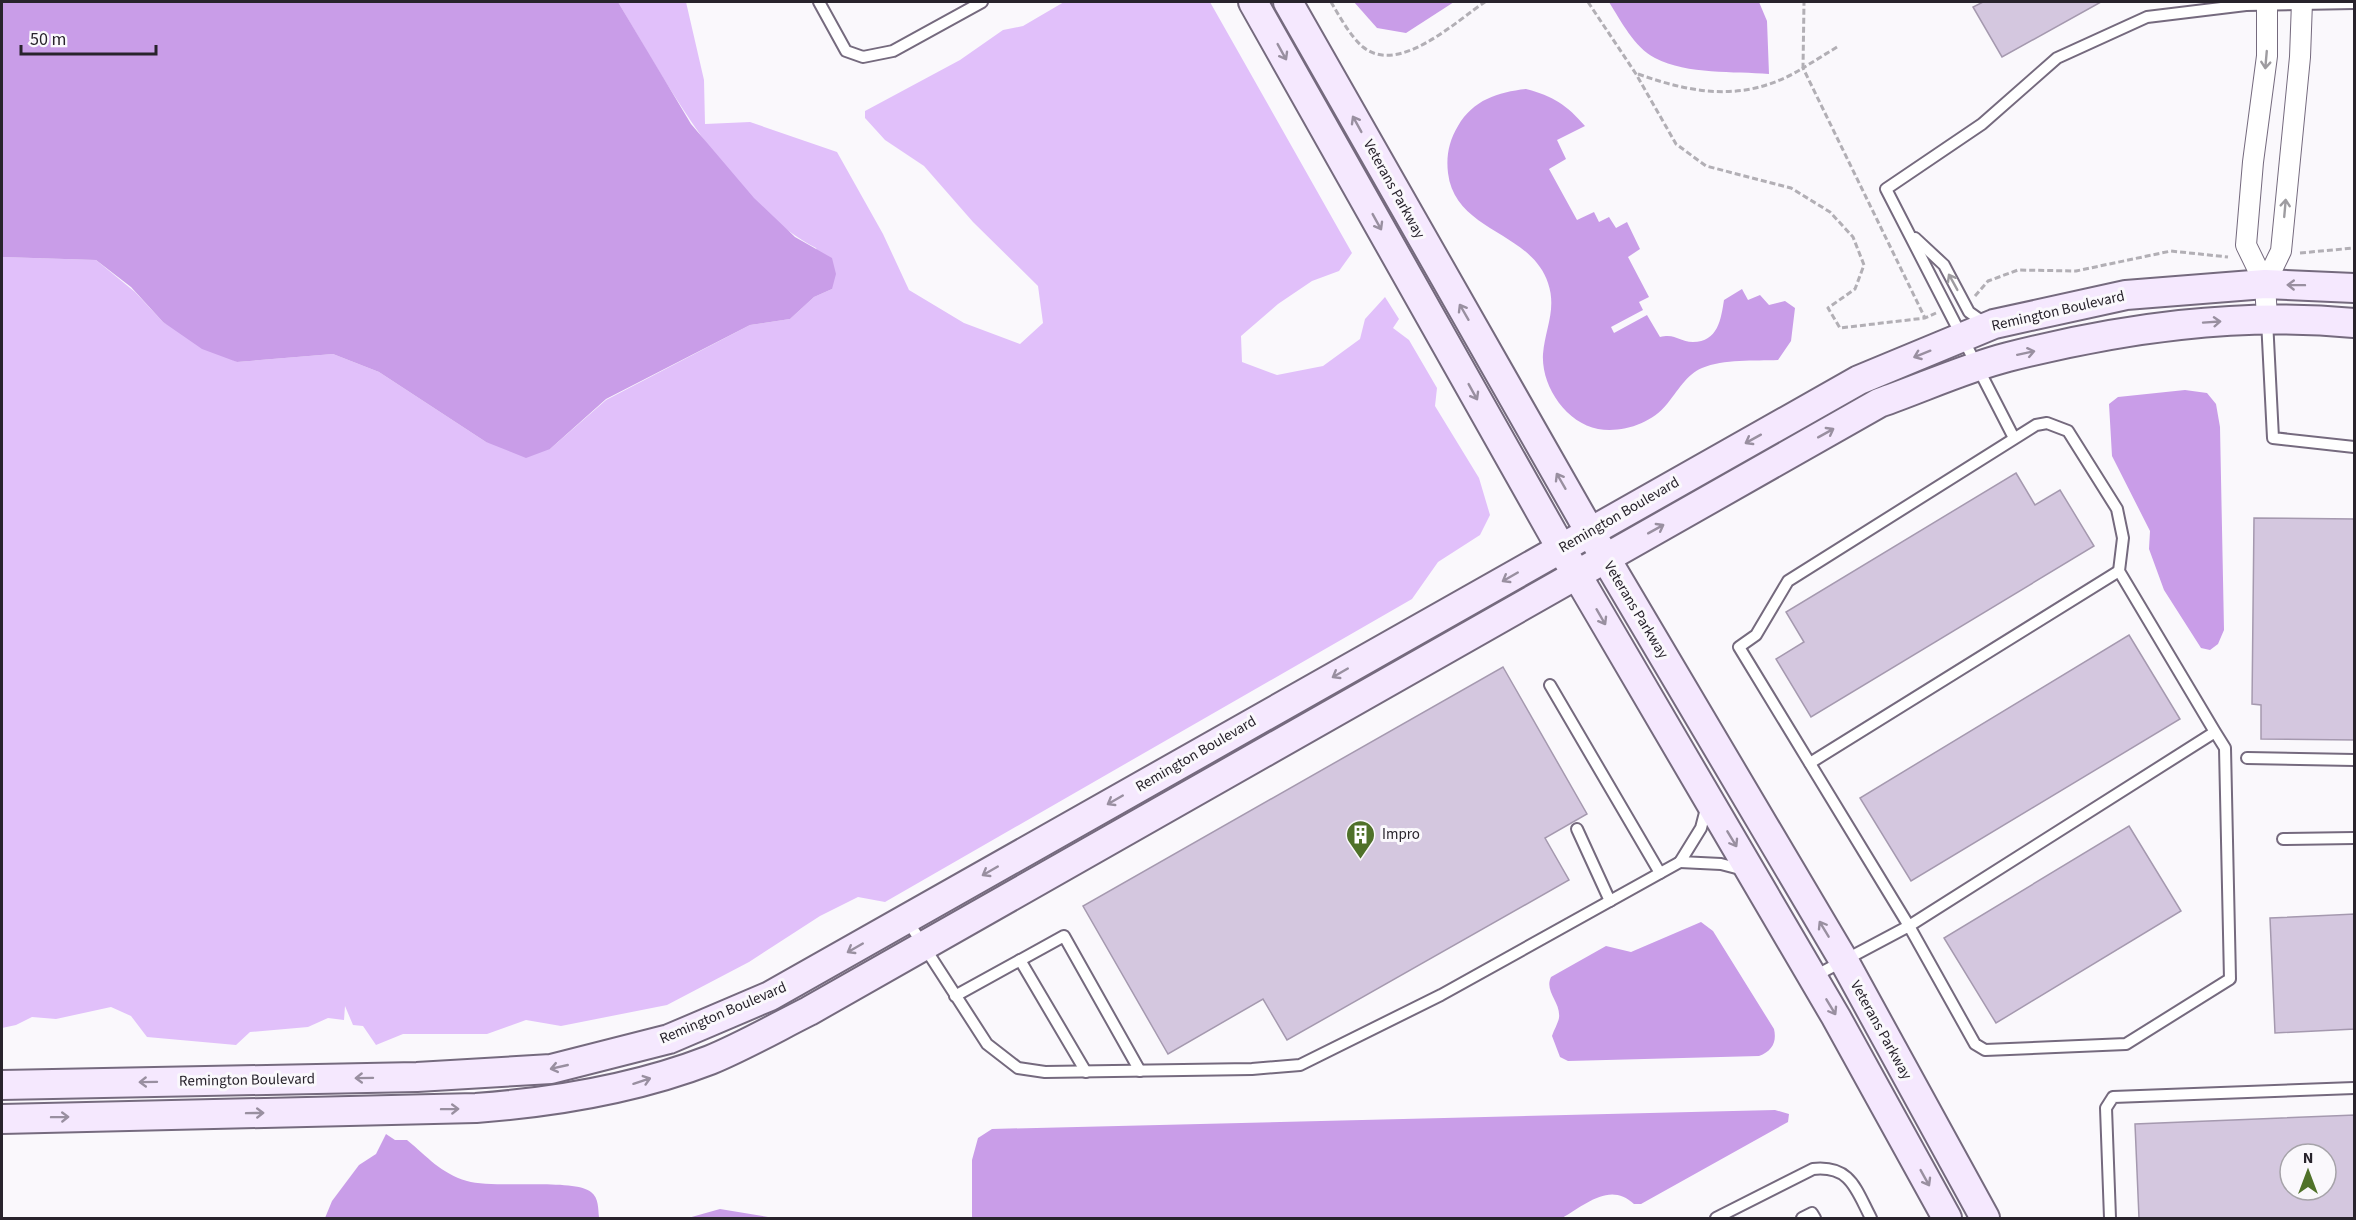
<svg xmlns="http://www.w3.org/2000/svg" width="2356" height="1220" font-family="'Source Sans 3',sans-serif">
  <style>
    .green { fill: #e1c0fa }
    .water { fill: #c99de8 }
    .building { fill: #d4c7df; stroke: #a599af; stroke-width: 1.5; fill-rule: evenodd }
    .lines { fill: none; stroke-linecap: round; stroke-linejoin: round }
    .lane-casing { stroke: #756a7e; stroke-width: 14 }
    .street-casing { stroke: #756a7e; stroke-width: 22 }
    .secondary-casing { stroke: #756a7e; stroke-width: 32 }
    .path { stroke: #b2afb5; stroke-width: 3; stroke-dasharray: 6 3; stroke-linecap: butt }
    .lane { stroke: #fff; stroke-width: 10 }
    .street { stroke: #fff; stroke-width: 20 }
    .secondary { stroke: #f5e8fe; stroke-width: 28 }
    .oneway { stroke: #998fa0 }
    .oneway2 { stroke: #9e9ca0 }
    .labels { text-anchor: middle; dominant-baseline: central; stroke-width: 6; stroke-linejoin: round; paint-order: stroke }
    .street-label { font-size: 15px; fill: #28232c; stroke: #faf8fc }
    .poi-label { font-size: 15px; fill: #28232c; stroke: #faf8fc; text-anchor: start }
  </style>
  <rect width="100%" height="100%" fill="#faf8fc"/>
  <!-- green -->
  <path class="green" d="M618 2H686L704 80 705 124 750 122 837 152 883 234 909 290 964 323 1020 344 1043 323 1038 286 973 222 924 166 885 140 865 118V111L960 60 1003 30 1023 26 1064 2H1210L1352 253 1339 271 1312 281 1278 304 1241 336 1242 362 1277 375 1323 366 1360 339 1365 319 1385 297 1399 319 1393 328 1409 340 1437 388 1435 406 1479 478 1490 515 1480 535 1438 562 1412 599 885 902 858 897 820 916 749 962 667 1005 561 1026 526 1020 487 1034H403L376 1045 363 1026 353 1025 345 1006 344 1020 328 1018 308 1027 250 1032 236 1045 147 1037 131 1016 111 1007 56 1019 32 1017 16 1025 2 1028V257L96 260 135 292 163 322 237 362 333 354 379 372 486 442 550 449 606 400 750 325 790 319 814 297 832 289 816 248C732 205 665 81 618 2Z"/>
  <!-- water -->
  <g class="water">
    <path d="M2 2H618L691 124 754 198 795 237 832 258 836 274 832 289 814 297 790 319 750 325 606 399 550 449 526 458 486 442 379 372 333 354 237 362 202 349 163 322 131 287 96 260 2 257Z"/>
    <path d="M1354 2H1454L1406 33 1377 28Z"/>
    <path d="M1609 2H1759L1767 21 1769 74C1734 71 1688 75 1655 58 1634 47 1621 21 1609 2Z"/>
    <path d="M1526 89C1553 96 1567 105 1585 126L1557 140 1566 159 1549 169 1577 220 1594 212 1599 222 1609 217 1616 228 1627 222 1640 249 1628 257 1649 297 1639 302 1643 310 1611 327 1614 333 1647 315 1660 337C1676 333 1679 342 1693 342 1718 342 1721 319 1724 300L1742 289 1748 300 1760 295 1769 305 1785 301 1795 308 1791 341 1778 360C1754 361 1724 359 1702 368 1687 374 1677 392 1667 404 1651 424 1622 433 1598 429 1566 423 1541 386 1543 354 1545 329 1557 309 1548 283 1531 231 1455 232 1448 173 1446 156 1449 141 1458 126 1473 100 1498 92 1526 89Z"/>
    <path d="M2185 390 2207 393 2216 404 2220 427 2224 630 2218 644 2210 650 2201 648 2164 590 2149 549 2150 531 2112 456 2109 404 2118 397Z"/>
    <path d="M1701 922 1713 931 1774 1029C1777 1042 1772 1051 1759 1056L1568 1061 1560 1057 1552 1036C1554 1030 1558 1023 1559 1018 1561 1002 1544 992 1551 977L1606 946 1631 952Z"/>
    <path d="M1775 1110 1789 1114 1788 1122 1641 1204H1634C1610 1181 1585 1205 1562 1218H972V1160L978 1138 992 1129Z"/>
    <path d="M386 1134 395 1140H407C428 1157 440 1173 467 1181 494 1189 574 1178 591 1192 599 1198 598 1209 599 1217L325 1218 332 1201 359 1165 376 1154Z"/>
    <path d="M720 1209 774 1218H688Z"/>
  </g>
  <!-- building -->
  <g class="building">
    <path d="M1983 2H2101L2002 57 1973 7Z"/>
    <path d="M2016 473 2035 505 2060 490 2094 546 1811 717 1776 659 1804 642 1786 612Z"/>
    <path d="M2254 518 2355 519V740L2261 739V705L2252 704Z"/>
    <path d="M2129 635 2180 719 1911 881 1860 798Z"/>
    <path d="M1503 667 1587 814 1545 838 1569 880 1287 1040 1263 999 1168 1054 1083 906Z"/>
    <path d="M2129 826 2181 911 1996 1023 1944 938Z"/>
    <path d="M2355 914V1029L2275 1033 2270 918Z"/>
    <path d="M2355 1115V1218H2139L2135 1124ZM2290 1154H2326V1190H2290Z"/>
  </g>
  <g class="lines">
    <defs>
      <g id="lane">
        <path d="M819 2 846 51 863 57 893 51 982 2"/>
        <path d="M1915 238 1944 265 1969 312 1986 324"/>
        <path d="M2267 320 2273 438 2354 447"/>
        <path d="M2014 438 1886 189 1982 124 2057 58 2147 17 2246 5 2354 3"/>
        <path d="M1550 685 1660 873"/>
        <path d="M2247 758 2354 760"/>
        <path d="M1810 763 2119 571"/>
        <path d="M1707 805 1701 828 1680 862 1721 864 1744 870"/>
        <path d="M1577 829 1610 901"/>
        <path d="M2283 839 2354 838"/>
        <path d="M907 920 987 1044 1018 1068 1045 1072 1252 1069 1300 1065 1441 995 1680 862"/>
        <path d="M1020 960 1086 1072"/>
        <path d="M1813 977 1909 926 1975 1044 1985 1050 2126 1044 2230 979 2225 748 2215 732 2119 571 2123 538 2117 509 2068 431 2047 423 2036 425 1788 581 1756 635 1739 647 1909 926 2215 732"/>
        <path d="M955 996 1064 936 1140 1071"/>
        <path d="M1716 1218 1813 1169C1851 1165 1856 1190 1871 1218"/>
        <path d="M1802 1218 1812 1213 1815 1218"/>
        <path d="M2110 1218 2106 1108 2113 1097 2354 1088"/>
      </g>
      <g id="street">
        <path d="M2265 284 2281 251 2300 57 2302 2"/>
        <path d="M2267 318 2265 284 2246 245 2253 162 2267 56V2"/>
      </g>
      <g id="secondary">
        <path d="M1253 2 1561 548 1836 1017 1947 1218"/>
        <path d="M1288 2 1590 532 1844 961 1985 1218"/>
        <path d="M2 1085 417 1077 551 1069 669 1039 770 996 1859 380 1994 324 2126 295 2265 284 2354 288"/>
        <path d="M2 1119 476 1108C556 1102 635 1089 710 1060 744 1046 777 1027 809 1011L1879 403C1922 388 1965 368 2008 357 2122 328 2237 312 2354 323"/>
      </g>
    </defs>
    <!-- lane casing -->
    <use href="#lane" class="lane-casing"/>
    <!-- street casing -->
    <use href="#street" class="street-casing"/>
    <!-- secondary casing -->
    <use href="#secondary" class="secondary-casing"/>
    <!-- path -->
    <g class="path">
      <path d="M1331 2C1340 17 1350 36 1363 47 1399 76 1456 21 1485 2"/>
      <path d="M1588 2 1636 74 1676 144 1706 166 1791 188 1830 212 1853 237 1864 265 1855 289 1828 308 1840 328 1925 318 1936 313"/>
      <path d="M1837 47 1803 68 1925 318"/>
      <path d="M1638 74C1697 95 1748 102 1803 68L1804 2"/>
      <path d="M2300 253 2354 248"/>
      <path d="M1975 296 1988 281 2018 270 2076 271 2171 251 2228 257"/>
    </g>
    <!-- lane -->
    <use href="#lane" class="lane"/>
    <!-- street -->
    <use href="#street" class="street"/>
    <!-- secondary -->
    <use href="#secondary" class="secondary"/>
  </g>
  <!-- one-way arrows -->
  <defs><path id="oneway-shaft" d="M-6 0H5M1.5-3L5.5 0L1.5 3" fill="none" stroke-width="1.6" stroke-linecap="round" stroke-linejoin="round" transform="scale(1.5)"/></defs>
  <g class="oneway">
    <use href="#oneway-shaft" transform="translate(1282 52) rotate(61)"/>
    <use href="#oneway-shaft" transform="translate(1357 124) rotate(-119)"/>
    <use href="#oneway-shaft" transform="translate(1377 222) rotate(61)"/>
    <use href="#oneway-shaft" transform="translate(2296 285) rotate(-179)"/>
    <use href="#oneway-shaft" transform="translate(1464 312) rotate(-120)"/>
    <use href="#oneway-shaft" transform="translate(2212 322) rotate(-4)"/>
    <use href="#oneway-shaft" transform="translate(2026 353) rotate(-12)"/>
    <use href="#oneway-shaft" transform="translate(1922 354) rotate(158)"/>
    <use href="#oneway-shaft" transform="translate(1473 392) rotate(61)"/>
    <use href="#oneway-shaft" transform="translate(1826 433) rotate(-29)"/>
    <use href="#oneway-shaft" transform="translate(1753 439) rotate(151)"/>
    <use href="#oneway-shaft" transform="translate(1561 481) rotate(-120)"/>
    <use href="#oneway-shaft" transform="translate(1656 529) rotate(-29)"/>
    <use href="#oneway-shaft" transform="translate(1510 577) rotate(150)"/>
    <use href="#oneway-shaft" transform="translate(1601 617) rotate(60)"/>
    <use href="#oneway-shaft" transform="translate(1340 673) rotate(150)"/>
    <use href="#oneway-shaft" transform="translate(1115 800) rotate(150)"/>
    <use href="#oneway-shaft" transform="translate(1732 839) rotate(59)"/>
    <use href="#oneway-shaft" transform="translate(990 871) rotate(150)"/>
    <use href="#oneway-shaft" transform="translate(1824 929) rotate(-121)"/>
    <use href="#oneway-shaft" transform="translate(855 948) rotate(150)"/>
    <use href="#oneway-shaft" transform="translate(1831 1007) rotate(59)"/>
    <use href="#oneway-shaft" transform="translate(559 1067) rotate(167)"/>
    <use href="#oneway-shaft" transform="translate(364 1078) rotate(179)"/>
    <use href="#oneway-shaft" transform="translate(642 1081) rotate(-18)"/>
    <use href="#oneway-shaft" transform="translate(148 1082) rotate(179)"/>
    <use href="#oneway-shaft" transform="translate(450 1109) rotate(-1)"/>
    <use href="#oneway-shaft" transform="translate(255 1113) rotate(-1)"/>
    <use href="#oneway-shaft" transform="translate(60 1117) rotate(-1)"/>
    <use href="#oneway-shaft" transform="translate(1925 1178) rotate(61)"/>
  </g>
  <g class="oneway2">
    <use href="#oneway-shaft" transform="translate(2266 60) rotate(95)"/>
    <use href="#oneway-shaft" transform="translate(2285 208) rotate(-85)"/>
    <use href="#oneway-shaft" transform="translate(1953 282) rotate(-119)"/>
  </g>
  <!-- icons -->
  <defs>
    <symbol id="building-pin" viewBox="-11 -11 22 30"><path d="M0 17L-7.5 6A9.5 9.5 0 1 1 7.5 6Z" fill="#4f7129" stroke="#faf8fc"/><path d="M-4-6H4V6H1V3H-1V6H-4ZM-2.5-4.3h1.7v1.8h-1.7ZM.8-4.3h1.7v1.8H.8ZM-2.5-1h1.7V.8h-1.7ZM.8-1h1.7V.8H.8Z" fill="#fff"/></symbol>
  </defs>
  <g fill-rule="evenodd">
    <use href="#building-pin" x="1344" y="818" width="33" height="45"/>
  </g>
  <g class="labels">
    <!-- street labels -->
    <g class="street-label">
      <text transform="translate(1394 189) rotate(61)">Veterans Parkway</text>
      <text transform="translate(2058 311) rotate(-13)">Remington Boulevard</text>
      <text transform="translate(1619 515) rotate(-30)">Remington Boulevard</text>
      <text transform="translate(1636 610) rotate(59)">Veterans Parkway</text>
      <text transform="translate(1196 754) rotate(-30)">Remington Boulevard</text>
      <text transform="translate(723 1013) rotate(-23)">Remington Boulevard</text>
      <text transform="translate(1881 1030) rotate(61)">Veterans Parkway</text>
      <text transform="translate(247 1080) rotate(-1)">Remington Boulevard</text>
    </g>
    <!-- poi labels -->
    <g class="poi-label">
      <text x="1382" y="834">Impro</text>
    </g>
  </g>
  <!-- border -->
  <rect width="2356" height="1220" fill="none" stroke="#28232c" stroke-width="6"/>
  <!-- north arrow -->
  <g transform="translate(2308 1172)"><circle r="28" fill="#faf8fc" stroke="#a6a3a9" stroke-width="1.5"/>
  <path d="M0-4.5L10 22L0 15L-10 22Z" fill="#4f7129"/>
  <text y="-9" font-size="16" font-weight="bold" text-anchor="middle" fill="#28232c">N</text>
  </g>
  <!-- scale -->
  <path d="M21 45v9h135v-9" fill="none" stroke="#28232c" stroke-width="3"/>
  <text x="30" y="45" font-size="18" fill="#28232c" stroke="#faf8fc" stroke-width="4.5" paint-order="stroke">50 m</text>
</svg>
